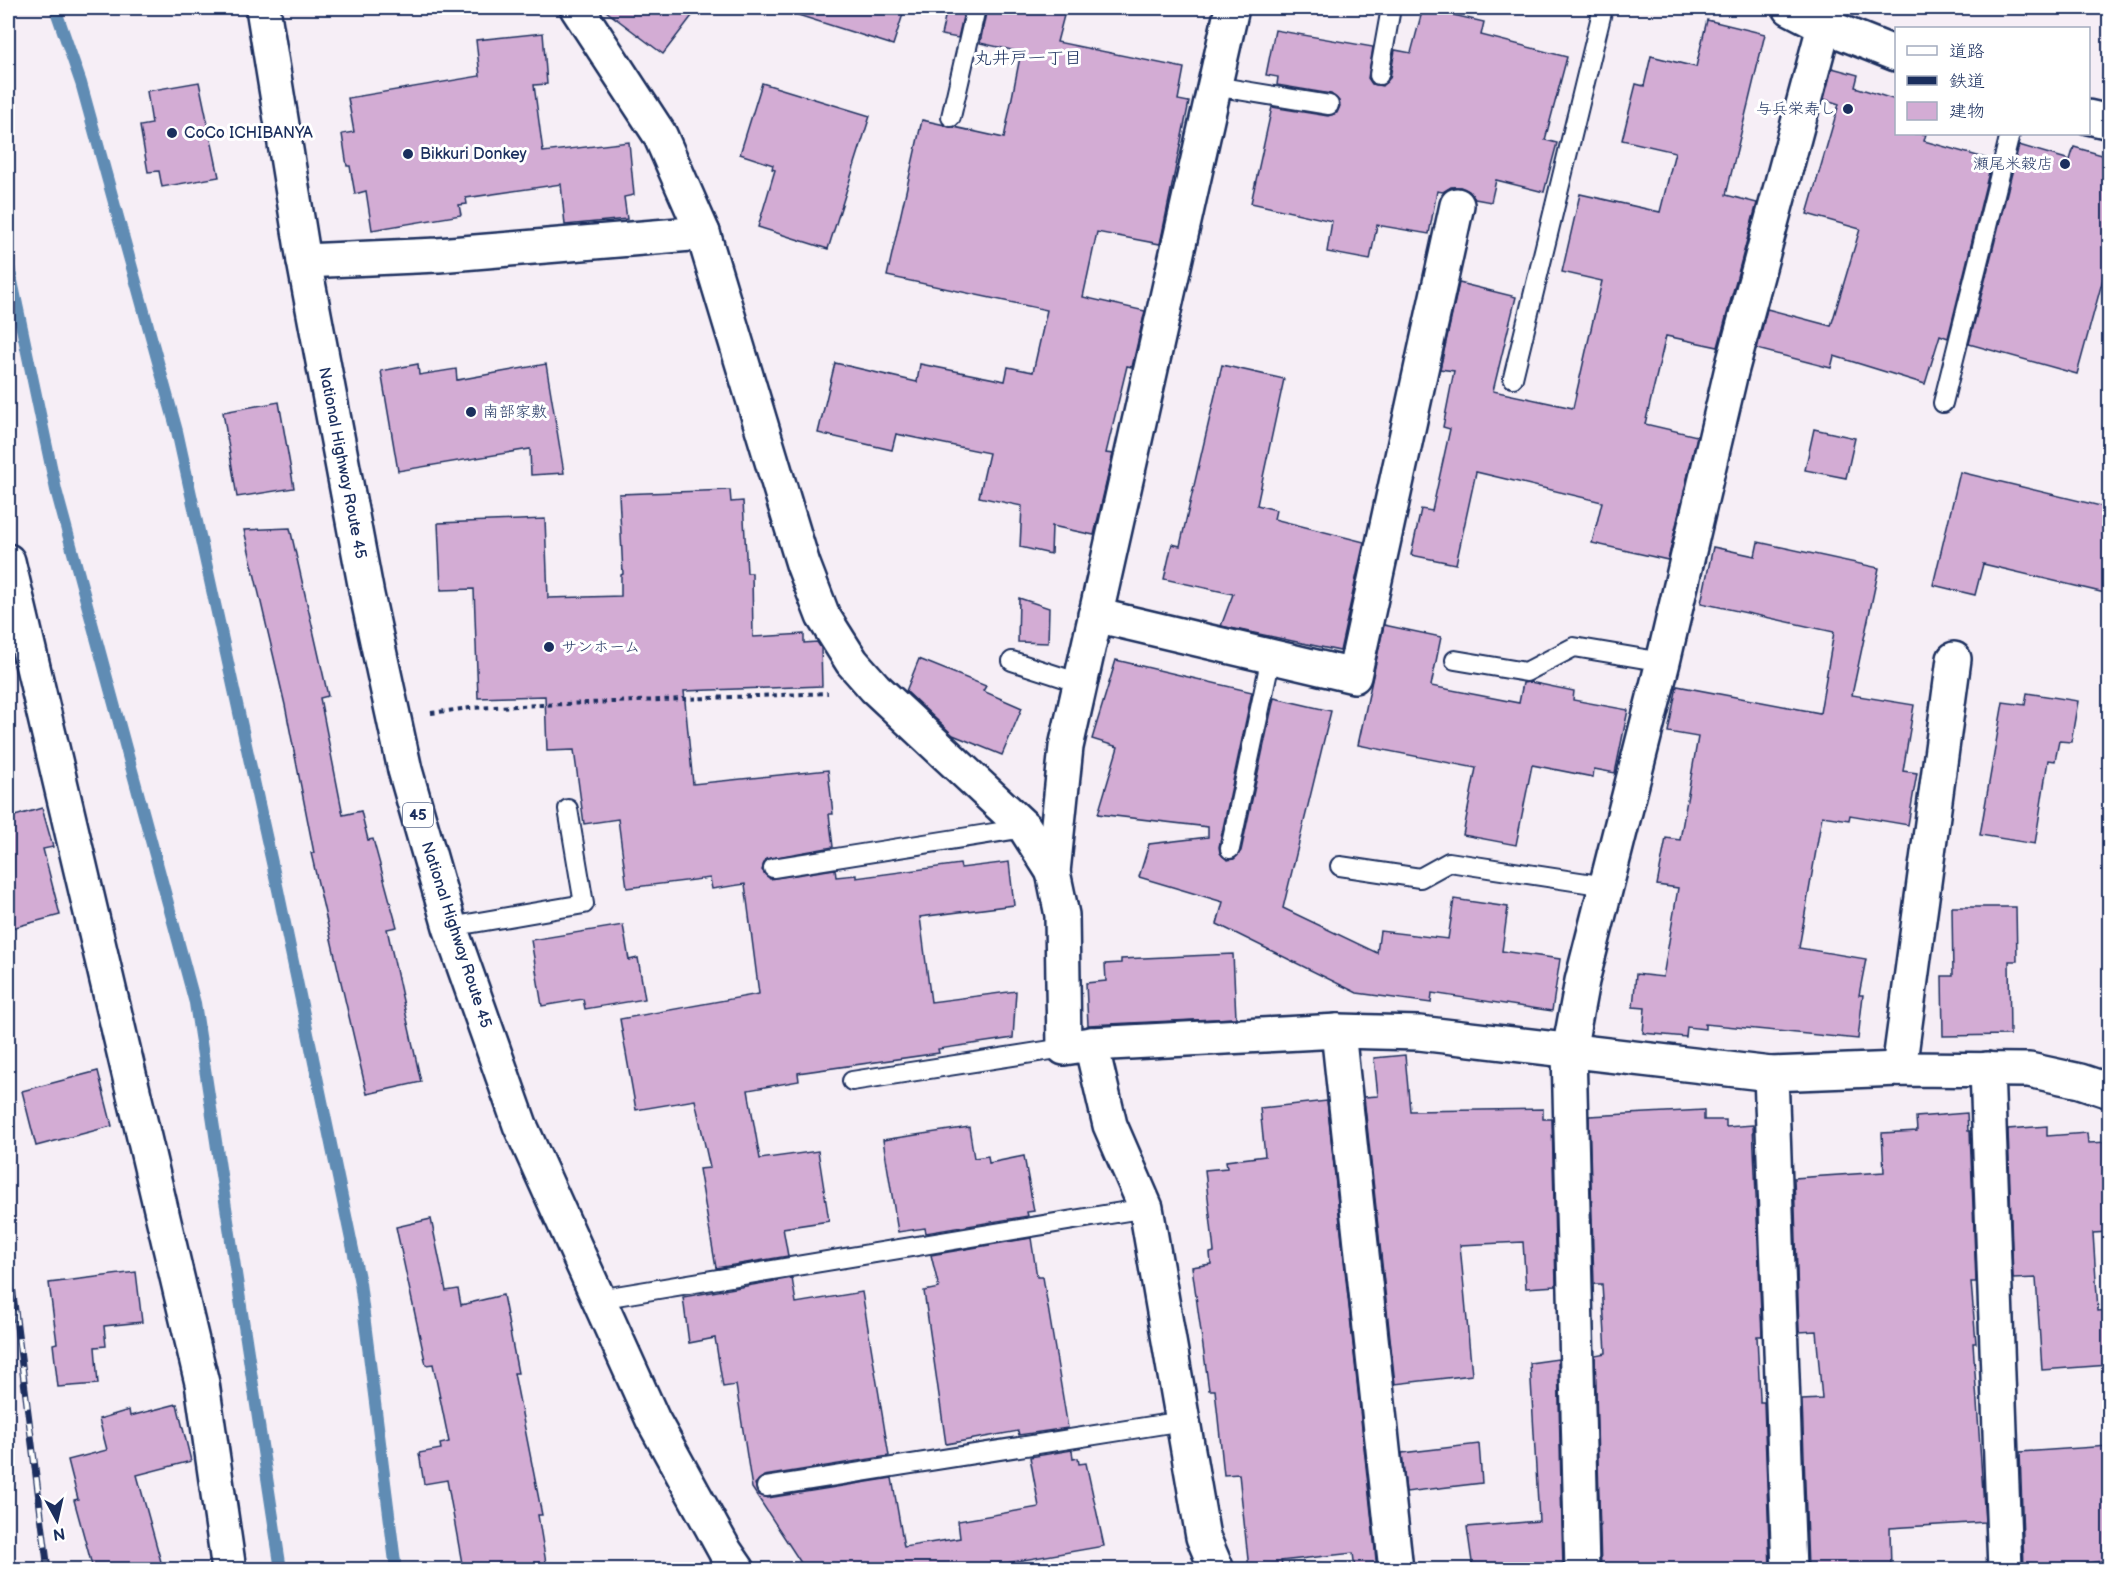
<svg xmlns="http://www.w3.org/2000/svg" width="2117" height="1577" font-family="'Balsamiq Sans','Klee One',sans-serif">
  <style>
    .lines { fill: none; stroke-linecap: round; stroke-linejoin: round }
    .stream { stroke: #608cb4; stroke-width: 12 }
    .building { fill: #d3acd4; stroke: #1b2f5e; stroke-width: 1.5 }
    .service-casing { stroke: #1b2f5e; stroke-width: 22 }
    .minor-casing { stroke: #1b2f5e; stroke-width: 38 }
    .trunk-casing { stroke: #1b2f5e; stroke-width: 38 }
    .path { stroke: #1b2f5e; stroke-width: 4; stroke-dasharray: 4.5 4.5; stroke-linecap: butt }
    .service { stroke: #fff; stroke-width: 18 }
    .minor { stroke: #fff; stroke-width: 33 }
    .trunk { stroke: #fff; stroke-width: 33 }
    .rail-casing { stroke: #1b2f5e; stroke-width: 7 }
    .rail { stroke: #fff; stroke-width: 4.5; stroke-dasharray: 14; stroke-linecap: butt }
    .poi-dot { fill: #1b2f5e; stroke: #fff; stroke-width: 2 }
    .labels { text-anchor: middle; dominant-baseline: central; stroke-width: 6; stroke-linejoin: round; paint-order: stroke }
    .shield { fill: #fff; stroke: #5f6d8e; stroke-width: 1.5 }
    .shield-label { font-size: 15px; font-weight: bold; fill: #1b2f5e }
    .poi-label { font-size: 16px; fill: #1b2f5e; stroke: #fff; text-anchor: start }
    .street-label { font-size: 16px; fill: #1b2f5e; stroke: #fff }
    .neighbourhood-label { font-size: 18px; fill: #1b2f5e; stroke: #fff }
  </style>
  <rect width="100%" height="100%" fill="#f6eef6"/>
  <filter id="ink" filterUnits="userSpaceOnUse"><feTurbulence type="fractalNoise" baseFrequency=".0167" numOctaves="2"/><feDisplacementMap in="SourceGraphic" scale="12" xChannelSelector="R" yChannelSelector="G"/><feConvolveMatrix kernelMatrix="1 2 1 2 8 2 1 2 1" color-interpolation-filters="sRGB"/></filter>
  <g filter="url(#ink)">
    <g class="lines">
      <!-- stream -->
      <g class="stream">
        <path d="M55 8 81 83 177 431 278 890 360 1283 396 1570"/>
        <path d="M8 262 56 490 195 1003 281 1570"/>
      </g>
    </g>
    <!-- building -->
    <g class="building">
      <path d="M602 8H698L663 54Z"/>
      <path d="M799 8H905L893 45 798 15Z"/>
      <path d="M947 8H965L958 38 941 35Z"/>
      <path d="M987 8H1066L1057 42 1184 68 1178 100 1189 102 1160 244 1097 232 1083 297 1145 311 1132 367 1127 366 1106 453 1113 454 1094 535 1052 526 1051 554 1020 547 1022 506 979 497 989 453 896 434 892 450 818 433 835 363 917 382 920 364 1005 381 1008 367 1033 372 1047 310 887 276 922 120 1004 138 1021 52 980 43Z"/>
      <path d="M1423 8 1484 22 1481 35 1567 57 1545 140 1557 143 1544 192 1496 180 1491 202 1475 199 1469 191 1460 187H1451L1443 192 1437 191 1429 234 1377 225 1370 260 1327 252 1332 221 1251 203 1272 107 1328 116 1337 113 1340 106 1339 101 1331 94 1277 85 1278 77 1266 75 1275 30 1373 47 1368 78 1372 84 1382 86 1390 78 1395 50 1411 53Z"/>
      <path d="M1707 20 1765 34 1726 195 1757 203 1718 347 1666 336 1645 424 1697 436 1668 560 1592 543 1602 502 1476 472 1456 564 1411 555 1421 509 1432 511 1450 429 1443 427 1454 371 1440 369 1459 283 1516 297 1493 391 1573 408 1602 281 1562 272 1580 194 1660 212 1675 152 1622 140 1636 84 1644 86 1651 56 1696 67Z"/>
      <path d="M543 33 547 84 534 85 543 152 629 142 634 195 624 197 627 219 565 225 561 184 466 198 467 204 459 205 461 215 372 230 366 191 355 194 350 166H347L342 134 354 132 348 98 480 76 476 40Z"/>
      <path d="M1832 68 1858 75 1855 87 1896 100V134H1926L1924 141 1992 160 1948 338 1940 335 1925 384 1834 356 1831 368 1757 349 1767 309 1831 326 1860 229 1807 214 1839 104 1824 99Z"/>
      <path d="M199 82 219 177 162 187 159 171 148 172 140 126 152 124 147 91Z"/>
      <path d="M762 83 870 116 828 249 758 227 775 170 772 169 773 165 740 154Z"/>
      <path d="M2019 145 2070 160 2074 147 2109 157V257L2077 374 1969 344Z"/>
      <path d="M418 364 419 375 456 369 457 380 546 364 564 473 531 475 530 449 398 471 381 371Z"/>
      <path d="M1222 365 1284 379 1257 505 1276 510 1274 519 1364 542 1340 651 1221 626 1233 594 1164 579 1172 544 1180 546Z"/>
      <path d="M279 402 294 488 237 497 223 412Z"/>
      <path d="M1814 429 1855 438 1846 478 1805 470Z"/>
      <path d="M1960 472 2109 508V573L2105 593 1983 564 1975 595 1933 585Z"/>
      <path d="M730 490 731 502 743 501 747 573H752L753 637 804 634V643L817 642 821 648 822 686 684 691 693 784 828 770 833 814H829L833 847 766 859 762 870 770 879 835 869 836 877 856 875V878L960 864 961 868 1009 862 1014 905 920 917 931 1002 1016 991 1013 1038 938 1049 939 1053 798 1073 799 1081 748 1090 760 1159 818 1151 829 1221 783 1228 788 1256 716 1268 699 1169 710 1168 695 1100 636 1110 620 1019 759 994 745 884 712 889 710 878 627 888 618 819 584 824 574 750 547 751 545 696 478 698 474 589 441 590 438 523 545 519 548 598 621 596V575L623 574 619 494Z"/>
      <path d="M290 528 328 696 320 698 343 815 361 811 368 840 373 839 397 927 387 929 421 1082 367 1094 311 853H314L285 705 244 530Z"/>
      <path d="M1758 542 1879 568 1852 695 1914 705 1903 771 1917 773 1908 825 1850 815 1849 820 1822 816 1799 948 1866 959 1859 995H1863L1858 1039 1705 1024V1029L1687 1027 1686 1037 1643 1033 1645 1008 1633 1007 1636 974 1663 977 1678 888 1657 885 1666 838 1680 840 1698 737 1668 732 1677 686 1820 713 1834 632 1701 603 1713 547 1755 556Z"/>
      <path d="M1019 598 1049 608 1048 643 1018 642Z"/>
      <path d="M1384 625 1441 637 1431 686 1519 703 1523 683 1530 682 1574 691 1573 700 1628 710 1615 773 1594 769 1593 777 1532 765 1516 845 1463 835 1476 768 1358 745Z"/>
      <path d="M919 659 986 686 983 691 1022 708 1002 755 953 735 906 691Z"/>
      <path d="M1116 660 1252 692 1219 847 1220 853 1227 860 1234 859 1241 851 1274 698 1331 711 1283 908 1377 953 1380 931 1448 939 1454 899 1508 907 1502 951 1560 959 1552 1011 1432 993 1431 1003 1357 993 1217 924 1223 902 1139 877 1149 844 1208 837V827L1098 814 1118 747 1092 739Z"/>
      <path d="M2027 693 2078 701 2071 742 2059 741 2055 761 2048 760 2035 844 1980 835 2003 702 2025 705Z"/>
      <path d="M42 808 53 847 43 849 60 915 8 929V818Z"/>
      <path d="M1952 907H2016L2017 961H2009L2010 1035 1943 1036 1942 976H1953Z"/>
      <path d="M623 925 629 960 638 958 645 999 585 1009 583 999 542 1006 531 940Z"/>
      <path d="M1233 954 1236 1018 1088 1025 1086 983 1106 981 1105 964 1121 963V959Z"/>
      <path d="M1405 1055 1410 1111 1543 1109V1119H1552L1556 1286 1526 1288 1523 1242 1460 1245 1472 1375 1395 1384 1364 1097 1378 1096 1374 1058Z"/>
      <path d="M98 1071 112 1126 36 1146 22 1091Z"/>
      <path d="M1327 1101 1377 1569H1355L1353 1553 1281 1561 1283 1569H1249L1239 1474 1224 1475 1215 1390H1209L1192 1267 1211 1264 1210 1253 1214 1252 1205 1170 1227 1168 1226 1161 1265 1156 1260 1108Z"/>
      <path d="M1704 1110V1120H1726V1127L1753 1125 1762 1336H1757L1760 1398V1402H1764L1770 1569H1601L1595 1355 1606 1353 1602 1284H1594L1589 1116Z"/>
      <path d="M1967 1113 1968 1131H1970L1976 1282H1971L1976 1343H1973L1985 1522 1890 1528 1891 1569H1808L1802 1400 1822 1399 1816 1331 1799 1332 1794 1178 1884 1172 1882 1133 1917 1131 1916 1117Z"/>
      <path d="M2047 1126V1136L2087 1133 2088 1143 2109 1142V1232L2093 1233 2098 1311 2109 1310V1365L2042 1370 2036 1278 2013 1279 2008 1129Z"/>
      <path d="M969 1127 974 1158 988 1156 989 1163 1024 1156 1034 1211 1027 1212 1028 1216 926 1233 925 1228 898 1232 883 1140Z"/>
      <path d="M431 1219 446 1291 458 1289 461 1305 503 1295 518 1373H514L542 1515H538L547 1569H463L447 1480 424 1484 419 1453 441 1449 440 1444 449 1442 433 1364 426 1365 396 1227Z"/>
      <path d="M1031 1238 1037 1277H1043L1068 1428 1019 1435 1018 1431 946 1444 924 1291 939 1288 931 1255Z"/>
      <path d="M136 1272 142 1322 104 1326 106 1346 95 1347 98 1384 58 1387 53 1344 57 1343 49 1283Z"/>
      <path d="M792 1278 796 1303 862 1292 889 1456 764 1476 755 1484 758 1494 768 1498 892 1478 904 1547 960 1538 958 1521 1039 1507 1030 1457 1072 1450 1073 1459 1078 1458 1079 1464 1086 1463 1104 1546 972 1569H805L752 1488 736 1385 723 1387 715 1338 689 1343 683 1297Z"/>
      <path d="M1558 1359 1563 1569H1473L1467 1527 1539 1521 1530 1363Z"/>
      <path d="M177 1404 191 1461 137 1475 163 1569H93L74 1500 78 1499 68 1460 107 1450 99 1419 129 1410 130 1416Z"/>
      <path d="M1479 1444 1482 1483 1406 1492 1402 1453Z"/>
      <path d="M2109 1446V1560L2048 1569H2024L2020 1452Z"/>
    </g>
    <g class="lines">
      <defs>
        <g id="service">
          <path d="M1379 75 1391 8"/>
          <path d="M1214 86 1329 105"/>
          <path d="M951 117 976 8"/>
          <path d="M1513 378 1603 8"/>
          <path d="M1943 403 2010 134"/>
          <path d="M1455 660 1526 672 1574 647 1663 662"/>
          <path d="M1012 661 1080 683"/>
          <path d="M1230 849 1271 657"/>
          <path d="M1340 866 1420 878 1449 862 1606 886"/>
          <path d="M773 868 1025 828"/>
          <path d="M450 927 584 904 568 809"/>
          <path d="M852 1081 1064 1048"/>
          <path d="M598 1299 1146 1208"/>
          <path d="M766 1487 1183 1421"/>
        </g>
        <g id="minor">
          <path d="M577 8 660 135 703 233 803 564 823 616 852 662 875 688 1025 828 1053 872"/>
          <path d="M1232 8 1066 747 1053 872 1062 915 1064 1048 1091 1044 1338 1031 1419 1033 1771 1074 1899 1069 2029 1070 2080 1081 2110 1091"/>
          <path d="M304 261 438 255 703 233"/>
          <path d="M8 561 202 1383 229 1570"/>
          <path d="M1095 615 1354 676 1457 205"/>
          <path d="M1338 1031 1396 1570"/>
          <path d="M1091 1044 1110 1125 1146 1208 1203 1537 1217 1570"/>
          <path d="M1899 1069 1954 659"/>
          <path d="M1987 1069 2005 1570"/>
          <path d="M1771 1074 1789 1570"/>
          <path d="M1582 1570 1569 1051 1582 981 1663 662 1731 372 1829 8"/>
        </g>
        <g id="trunk">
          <path d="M263 8 304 261 367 595 405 770 450 927 520 1125 653 1420 725 1551 738 1570"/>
          <path d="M1790 8 1823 25 1896 54"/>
          <path d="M2088 117 2110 122"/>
        </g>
      </defs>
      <!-- service casing -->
      <use href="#service" class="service-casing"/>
      <!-- minor casing -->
      <use href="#minor" class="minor-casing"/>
      <!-- trunk casing -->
      <use href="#trunk" class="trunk-casing"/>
      <!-- path -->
      <path class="path" d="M431 713 470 708 828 693"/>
      <!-- service -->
      <use href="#service" class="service"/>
      <!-- minor -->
      <use href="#minor" class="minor"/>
      <!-- trunk -->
      <use href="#trunk" class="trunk"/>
      <defs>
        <path id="rail" d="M8 1255 48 1570"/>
      </defs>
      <!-- rail casing -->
      <use href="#rail" class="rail-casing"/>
      <!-- rail -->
      <use href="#rail" class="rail"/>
    </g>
  </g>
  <!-- markers -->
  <g class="poi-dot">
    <circle cx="1848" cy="109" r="6"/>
    <circle cx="172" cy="133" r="6"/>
    <circle cx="408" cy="154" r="6"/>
    <circle cx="2065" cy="164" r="6"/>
    <circle cx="471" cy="412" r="6"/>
    <circle cx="549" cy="647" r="6"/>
  </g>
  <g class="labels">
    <!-- shield labels -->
    <rect class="shield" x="403" y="803" width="30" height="24" rx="4.5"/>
    <g class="shield-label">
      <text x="418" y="815">45</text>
    </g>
    <!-- poi labels -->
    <g class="poi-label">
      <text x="1836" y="109" text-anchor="end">与兵栄寿し</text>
      <text x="184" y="133">CoCo ICHIBANYA</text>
      <text x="420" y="154">Bikkuri Donkey</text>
      <text x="2053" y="164" text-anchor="end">瀬尾米穀店</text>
      <text x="483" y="412">南部家敷</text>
      <text x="561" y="647">サンホーム</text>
    </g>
    <!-- street labels -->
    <g class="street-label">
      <text transform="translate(342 463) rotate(79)">National Highway Route 45</text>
      <text transform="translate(456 935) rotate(72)">National Highway Route 45</text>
    </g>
    <!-- neighbourhood labels -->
    <g class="neighbourhood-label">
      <text x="1028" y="58">丸井戸一丁目</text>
    </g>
  </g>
  <!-- margin -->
  <rect width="2117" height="1577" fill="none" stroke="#fff" stroke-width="30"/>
  <rect x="15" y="15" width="2087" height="1547" fill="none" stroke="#1b2f5e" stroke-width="2" filter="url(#ink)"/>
  <!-- legend -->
  <rect x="1895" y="27" width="195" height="108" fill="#ffffff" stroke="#a4acbf" stroke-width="1.5"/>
  <rect x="1907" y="46" width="30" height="9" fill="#ffffff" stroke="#a4acbf" stroke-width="1.5"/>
  <text x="1949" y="57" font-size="18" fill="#1b2f5e">道路</text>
  <rect x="1907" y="76" width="30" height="9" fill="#1b2f5e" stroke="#a4acbf" stroke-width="1.5"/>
  <text x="1949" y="87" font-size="18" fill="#1b2f5e">鉄道</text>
  <rect x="1907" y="102" width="30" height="18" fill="#d3acd4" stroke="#a4acbf" stroke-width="1.5"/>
  <text x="1949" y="117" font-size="18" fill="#1b2f5e">建物</text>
  <!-- north arrow -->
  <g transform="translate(57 1520) rotate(172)" stroke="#ffffff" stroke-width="4.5" paint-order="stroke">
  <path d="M0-4.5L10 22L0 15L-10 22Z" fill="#1b2f5e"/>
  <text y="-9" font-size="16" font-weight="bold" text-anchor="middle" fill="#1b2f5e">N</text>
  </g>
</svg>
